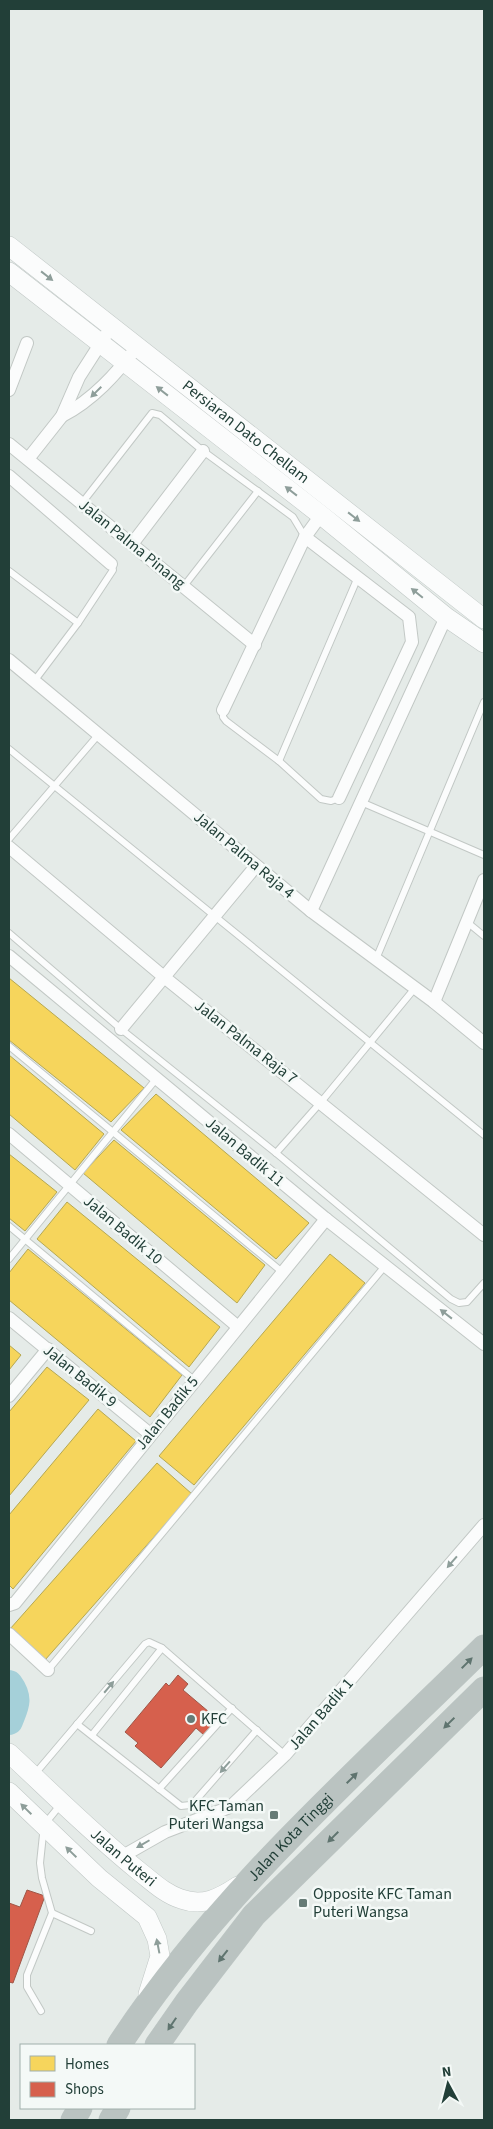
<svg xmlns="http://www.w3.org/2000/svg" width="493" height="2129" font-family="'Source Sans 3',sans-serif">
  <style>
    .homes { fill: #f6d55c; stroke: #b6a851 }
    .shops { fill: #d6604d; stroke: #a05647 }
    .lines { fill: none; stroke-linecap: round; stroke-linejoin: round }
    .river { stroke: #a5d0d9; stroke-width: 28 }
    .lane-casing { stroke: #c2c8c5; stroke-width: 8 }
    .street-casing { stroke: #c2c8c5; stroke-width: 14 }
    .secondary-casing { stroke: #c1c8c6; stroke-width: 20 }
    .highway-casing { stroke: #bdc6c4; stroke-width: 25 }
    .lane { stroke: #fbfcfc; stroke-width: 6 }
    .street { stroke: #fbfcfc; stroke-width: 12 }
    .secondary { stroke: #fbfcfc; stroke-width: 19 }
    .highway { stroke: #bac3c1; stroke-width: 24 }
    .oneway { fill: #8e9e9a }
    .oneway2 { fill: #5f746f }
    .poi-dot { fill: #667b76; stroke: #f4f9f7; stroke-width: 2 }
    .labels { text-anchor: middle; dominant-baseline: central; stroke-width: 5; stroke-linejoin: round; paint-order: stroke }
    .street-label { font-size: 16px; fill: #223f38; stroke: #f4f9f7 }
    .poi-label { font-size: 16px; fill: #223f38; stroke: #f4f9f7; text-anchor: start }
  </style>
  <rect width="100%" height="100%" fill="#e5ebe8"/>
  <!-- homes -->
  <g class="homes">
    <path d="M9 978 144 1088 111 1122 9 1040Z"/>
    <path d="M9 1055 104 1134 75 1170 9 1114Z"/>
    <path d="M156 1094 309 1223 276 1259 121 1130Z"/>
    <path d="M114 1140 265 1265 237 1303 83 1173Z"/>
    <path d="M9 1154 57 1192 25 1231 9 1218Z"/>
    <path d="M67 1202 220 1327 189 1367 37 1239Z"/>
    <path d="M28 1249 182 1375 150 1417 9 1300V1273Z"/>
    <path d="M330 1254 365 1283 194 1485 159 1456Z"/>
    <path d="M9 1345 21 1355 9 1370Z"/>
    <path d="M47 1367 89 1400 9 1496V1412Z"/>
    <path d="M98 1409 136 1441 13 1589 9 1585V1515Z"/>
    <path d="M157 1463 192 1494 45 1660 10 1629Z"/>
  </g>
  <!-- shops -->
  <g class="shops">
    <path d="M178 1675 188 1684 183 1690 209 1712 203 1719 211 1727 204 1735 196 1728 161 1768 135 1746 138 1743 125 1732 166 1683 169 1686Z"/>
    <path d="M27 1890 45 1896 13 1983 9 1982V1903L20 1907Z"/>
  </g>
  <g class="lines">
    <!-- river -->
    <path class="river" d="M9 1684C20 1699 15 1706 9 1721"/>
    <defs>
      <g id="lane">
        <path d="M82 503 152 413 160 415 203 451 293 517 305 537"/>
        <path d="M9 571 78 623"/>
        <path d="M184 586 258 491"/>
        <path d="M35 680 78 623 113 570 111 564"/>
        <path d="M223 710V717L226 721 279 761 321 799 331 801 339 798"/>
        <path d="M9 749 484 1135"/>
        <path d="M279 761 358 577"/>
        <path d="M361 802 484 855"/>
        <path d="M9 839 99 734"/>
        <path d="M467 922 484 936"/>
        <path d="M9 933 121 1029 276 1153 451 1299 459 1303 467 1302 484 1283"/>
        <path d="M376 959 484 702"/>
        <path d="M9 1046 281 1271"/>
        <path d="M276 1153 321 1102 415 988"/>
        <path d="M9 1226 194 1380"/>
        <path d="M9 1259 157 1078"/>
        <path d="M48 1670 385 1266"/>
        <path d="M77 1724 181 1806 190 1805 196 1800 257 1730"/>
        <path d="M92 1735 162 1648"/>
        <path d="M34 1775 145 1644 149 1642 162 1648 285 1755"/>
        <path d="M159 1789 232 1708"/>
        <path d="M52 1913 91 1931"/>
        <path d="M41 2011 27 1987V1975L52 1913 42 1878 40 1863 44 1825 61 1804"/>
      </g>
      <g id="street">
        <path d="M9 390 27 343"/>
        <path d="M62 416C93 400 116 374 137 347"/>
        <path d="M9 444 255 645"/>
        <path d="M28 459 62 416 79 377 111 327"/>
        <path d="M9 476 111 564"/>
        <path d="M305 537 409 617 412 642 339 798"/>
        <path d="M132 544 203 451"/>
        <path d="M9 660 311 911 434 1002 484 1043"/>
        <path d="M223 710 305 537 321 515"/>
        <path d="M9 847 164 977 484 1235"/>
        <path d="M311 911 446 617"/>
        <path d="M9 956 326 1219 484 1344"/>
        <path d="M434 1002 484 880"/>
        <path d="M121 1029 256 866"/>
        <path d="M9 1134 237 1326"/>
        <path d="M9 1318 150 1434"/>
        <path d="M9 1396 48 1349"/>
        <path d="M9 1605 15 1603 326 1219"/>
        <path d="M9 1634 48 1670"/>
        <path d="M121 1857 165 1832 230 1807 285 1755 484 1525"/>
      </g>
      <g id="secondary">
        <path id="s1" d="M9 246 484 619"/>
        <path d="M9 272 321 515 446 617 484 643"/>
        <path id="s2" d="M9 1753C52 1793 94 1835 140 1872 153 1882 165 1894 181 1899 203 1907 220 1898 238 1886"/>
        <path d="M9 1792 99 1878 147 1917 157 1939 160 1956 148 1994"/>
      </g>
      <g id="highway">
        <path id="s3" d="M119 2045C218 1894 356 1773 484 1647"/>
        <path d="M157 2045 187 2002 254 1915 484 1689"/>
        <path d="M73 2120 80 2108"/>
        <path d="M111 2120 118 2108"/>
      </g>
    </defs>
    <!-- lane casing -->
    <use href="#lane" class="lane-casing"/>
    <!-- street casing -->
    <use href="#street" class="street-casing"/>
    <!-- secondary casing -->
    <use href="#secondary" class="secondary-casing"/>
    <!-- highway casing -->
    <use href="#highway" class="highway-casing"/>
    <!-- lane -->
    <use href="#lane" class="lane"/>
    <!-- street -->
    <use href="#street" class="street"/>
    <!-- secondary -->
    <use href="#secondary" class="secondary"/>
    <!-- highway -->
    <use href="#highway" class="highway"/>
  </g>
  <!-- one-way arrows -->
  <defs><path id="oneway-solid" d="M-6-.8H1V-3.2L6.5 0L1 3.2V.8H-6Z" transform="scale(1.25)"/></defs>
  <g class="oneway">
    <use href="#oneway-solid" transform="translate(47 276) rotate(38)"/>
    <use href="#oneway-solid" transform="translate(162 391) rotate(-142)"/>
    <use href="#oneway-solid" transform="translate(96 392) rotate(135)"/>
    <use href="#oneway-solid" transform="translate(291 491) rotate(-142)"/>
    <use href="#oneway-solid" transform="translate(354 517) rotate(38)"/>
    <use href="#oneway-solid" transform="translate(417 593) rotate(-141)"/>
    <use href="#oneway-solid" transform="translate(446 1314) rotate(-142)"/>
    <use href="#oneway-solid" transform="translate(452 1562) rotate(131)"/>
    <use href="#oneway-solid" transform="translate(109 1687) rotate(-50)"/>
    <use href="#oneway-solid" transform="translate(225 1767) rotate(131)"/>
    <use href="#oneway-solid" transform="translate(26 1809) rotate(-136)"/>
    <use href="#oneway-solid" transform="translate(143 1844) rotate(150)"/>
    <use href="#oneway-solid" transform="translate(71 1852) rotate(-136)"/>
    <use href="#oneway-solid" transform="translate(158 1946) rotate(-101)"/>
  </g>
  <g class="oneway2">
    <use href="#oneway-solid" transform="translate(467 1663) rotate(-45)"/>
    <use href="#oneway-solid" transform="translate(449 1723) rotate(136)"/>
    <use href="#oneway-solid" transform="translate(352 1778) rotate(-45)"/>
    <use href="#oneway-solid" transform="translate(333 1837) rotate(135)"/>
    <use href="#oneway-solid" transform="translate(223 1956) rotate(128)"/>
    <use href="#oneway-solid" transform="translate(172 2024) rotate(124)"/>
  </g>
  <!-- markers -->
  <g class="poi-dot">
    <circle cx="191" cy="1719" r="5"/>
    <rect x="269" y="1810" width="10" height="10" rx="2.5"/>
    <rect x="298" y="1898" width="10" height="10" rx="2.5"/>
  </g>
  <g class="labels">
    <!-- street labels -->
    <g class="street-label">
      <text stroke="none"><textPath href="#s1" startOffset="301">Persiaran Dato Chellam</textPath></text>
      <text transform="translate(132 544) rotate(39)">Jalan Palma Pinang</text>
      <text transform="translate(244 855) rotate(40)">Jalan Palma Raja 4</text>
      <text transform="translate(246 1042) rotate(38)">Jalan Palma Raja 7</text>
      <text transform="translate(245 1152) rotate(40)">Jalan Badik 11</text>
      <text transform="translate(123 1230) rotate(40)">Jalan Badik 10</text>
      <text transform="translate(80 1376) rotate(39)">Jalan Badik 9</text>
      <text transform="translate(167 1413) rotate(-51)">Jalan Badik 5</text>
      <text transform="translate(321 1714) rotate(-49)">Jalan Badik 1</text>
      <text stroke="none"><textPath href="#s3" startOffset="270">Jalan Kota Tinggi</textPath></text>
      <text stroke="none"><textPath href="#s2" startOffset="155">Jalan Puteri</textPath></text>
    </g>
    <!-- poi labels -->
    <g class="poi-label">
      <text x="201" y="1719">KFC</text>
      <text x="264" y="1806" text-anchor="end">KFC Taman<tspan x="264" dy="18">Puteri Wangsa</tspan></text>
      <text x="313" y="1894">Opposite KFC Taman<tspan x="313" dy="18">Puteri Wangsa</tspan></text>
    </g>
  </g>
  <!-- border -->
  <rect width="493" height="2129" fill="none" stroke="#223f38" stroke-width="20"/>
  <!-- legend -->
  <rect x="20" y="2044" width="175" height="65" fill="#f4f9f7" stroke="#a0afab"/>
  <rect x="30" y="2056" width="25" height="15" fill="#f6d55c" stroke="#a0afab"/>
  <text x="65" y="2069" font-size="15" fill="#223f38">Homes</text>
  <rect x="30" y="2082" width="25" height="15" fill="#d6604d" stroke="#a0afab"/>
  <text x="65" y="2094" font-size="15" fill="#223f38">Shops</text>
  <!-- north arrow -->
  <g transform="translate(448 2084) rotate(353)" stroke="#f4f9f7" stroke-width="4" paint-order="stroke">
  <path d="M0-4L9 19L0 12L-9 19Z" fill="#223f38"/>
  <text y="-8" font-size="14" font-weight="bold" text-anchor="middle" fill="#223f38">N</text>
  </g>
</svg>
